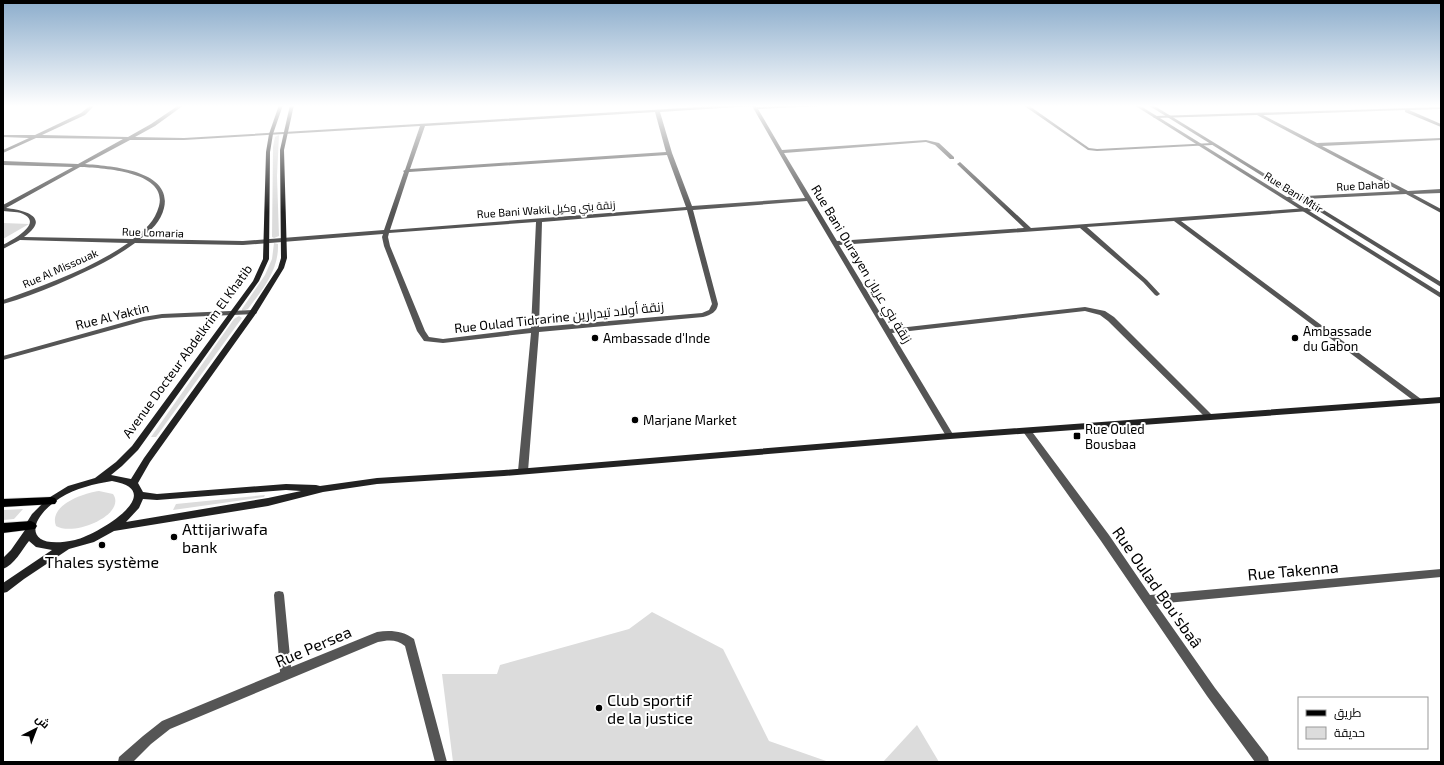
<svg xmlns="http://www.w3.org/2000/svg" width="1444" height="765" font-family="'Exo 2',Cairo,sans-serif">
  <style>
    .green { fill: #dcdcdc }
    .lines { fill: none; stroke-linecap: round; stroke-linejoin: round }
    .primary-casing { stroke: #dbdbdb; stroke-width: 1 }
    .minor { fill: #555; fill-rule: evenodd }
    .tertiary { fill: #555; fill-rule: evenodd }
    .secondary { fill: #222; fill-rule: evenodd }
    .primary { fill: #000; fill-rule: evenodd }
    .poi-dot { fill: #000; stroke: #fff; stroke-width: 1.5 }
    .labels { text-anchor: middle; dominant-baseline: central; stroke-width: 4; stroke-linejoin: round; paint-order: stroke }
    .far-street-label { font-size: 11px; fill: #000; stroke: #fff }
    .street-label { font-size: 13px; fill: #000; stroke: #fff }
    .poi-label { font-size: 13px; fill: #000; stroke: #fff; text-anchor: start }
    .near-poi-label { font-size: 16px; fill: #000; stroke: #fff; text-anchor: start }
    .near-street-label { font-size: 16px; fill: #000; stroke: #fff }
  </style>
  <rect width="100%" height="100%" fill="#fff"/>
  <!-- green -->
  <g class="green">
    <path d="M279 135 277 176 279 236 274 238 272 237 273 147 275 137Z"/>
    <path d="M3 223 29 224 3 239Z"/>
    <path d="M274 243 278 244C279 270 263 289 248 309L242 311V309L265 275 272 259Z"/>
    <path d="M239 316 242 318 156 437H151L234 319Z"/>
    <path d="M99 491 113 494C127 514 75 537 56 526 48 505 84 493 99 491Z"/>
    <path d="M265 495 264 497 173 510 176 504Z"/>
    <path d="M23 509 14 519 3 520V510Z"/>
    <path d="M652 612 723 649 769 741 829 762H453L442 674H497L500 665 629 629Z"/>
    <path d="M917 725 939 762H883Z"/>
  </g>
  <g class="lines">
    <defs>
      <g id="primary">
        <path d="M51 497 55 498 57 501 55 504 3 507V499Z"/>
        <path d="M31 521 35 523 37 526 35 529 3 533V523Z"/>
      </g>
    </defs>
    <!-- primary casing -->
    <use href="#primary" class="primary-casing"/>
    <!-- minor -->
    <g class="minor">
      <path d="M91 105H95L85 115 42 135 128 137 151 124 179 105H184L155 126 135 137 184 138 734 105H755L756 107 823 105 821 106 758 109 782 150 926 140 939 143 954 157V159H950L935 145 926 142 784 153 837 241 1024 228 958 165 957 164 960 162 1031 228 1320 207 1323 209 1322 210 1181 221 1425 402 1424 404H1418L1174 221 1087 227 1147 280 1160 294 1157 296 1155 295 1143 282 1080 228 839 245 890 329 1085 307 1105 311 1114 317 1214 417 1213 419H1207L1108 321 1100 315 1085 311 892 333 954 436 953 438H947L946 436 807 201 693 210 718 304C717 312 711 315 703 317L539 332 528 471 526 473H520L518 471 531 333 443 343 424 341 417 331 384 246 382 237 383 234 243 245 135 243C111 261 83 273 56 285 39 292 21 299 3 304V300C45 285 91 269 128 243L20 240 3 249V245C10 241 42 225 25 215 19 211 10 212 3 211V205L73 167 3 165V161L78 164 123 139 36 138 3 153V150L29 138 3 137V135H35L81 113ZM752 106 805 198 692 206 672 153 660 112ZM655 112 666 152 410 169 425 126ZM420 126 405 170 403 171 404 172 384 230 243 241 140 239C151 231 161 221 164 208 173 170 110 166 85 164L130 140H184ZM667 155 686 207 390 230 409 172ZM80 167C102 168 168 171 159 206 155 221 145 230 133 239L24 237C52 217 24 210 6 208ZM687 210 712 304 709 310 702 313 539 327 542 222ZM536 222 531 328 443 339 429 337 425 331 390 246 388 237 389 233Z"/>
      <path d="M1023 105H1028L1089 148 1097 149 1212 143 1214 144 1212 145 1097 151 1088 150Z"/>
      <path d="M1441 107V109L1409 110 1441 124V127L1405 112V110L1263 115 1317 143 1441 138V140L1322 146 1408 191 1441 189V193L1413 194 1441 209V213L1406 194 1285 200V198L1287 197 1400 191 1257 115 1155 118 1153 117 1155 116Z"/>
      <path d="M253 310H256L257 312 256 314 162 318 144 321 3 360V356L143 317 162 314Z"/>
      <path d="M1027 428 1030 429 1109 535 1150 595 1441 569V577L1156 604 1215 688 1268 757 1269 762H1255L1207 696 1101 541 1024 433 1023 431Z"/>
      <path d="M279 591 283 592 284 595 291 667 377 632C391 630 403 631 414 639L447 762H435L405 646C397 639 388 640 378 642L170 729 151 744 133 762H118L119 757 143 736 162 721 280 672 274 595 275 592Z"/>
    </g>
    <!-- tertiary -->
    <g class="tertiary">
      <path d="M1134 105H1139L1441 293V298Z"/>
      <path d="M1148 105H1153L1441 282V287Z"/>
    </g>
    <!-- secondary -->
    <path class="secondary" d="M279 105H283L273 134 270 152 269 259 259 281 138 450 122 466 111 475 131 479 144 458 250 311 278 268 281 258 280 150 290 105H294L284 150 287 258 284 268 257 312 150 462 138 483 143 492 157 494 286 484 316 485 320 486 377 478 504 470 950 433 1441 397V403L950 439 504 476 377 484 323 492 268 506 114 531 94 542 69 549 24 579 7 592 3 593V583L52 550 36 547 29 541C22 550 14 565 3 569V558L11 550 25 530 27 522 32 514 47 499 68 486 95 478 116 462 132 446 253 281 263 259 266 152 269 134ZM112 481C170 491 97 535 75 540 25 551 25 521 60 498 76 488 94 484 112 481ZM286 490 301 491 268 498 126 522 139 508 143 499 157 500Z"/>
    <!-- primary -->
    <use href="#primary" class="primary"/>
  </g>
  <!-- sky -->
  <linearGradient id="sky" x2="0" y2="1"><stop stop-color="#8cadcc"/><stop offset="0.5" stop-color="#fff"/><stop offset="1" stop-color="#fff" stop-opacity="0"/></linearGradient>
  <rect width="1444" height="212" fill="url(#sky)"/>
  <!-- markers -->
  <g class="poi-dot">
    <circle cx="595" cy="338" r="4"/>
    <circle cx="1295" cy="338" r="4"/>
    <circle cx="635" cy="420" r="4"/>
    <rect x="1073" y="432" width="8" height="8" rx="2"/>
    <circle cx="174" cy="537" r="4"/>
    <circle cx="102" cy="545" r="4"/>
    <circle cx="599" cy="708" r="4"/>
  </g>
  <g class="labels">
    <!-- far-street labels -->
    <g class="far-street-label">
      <text transform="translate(1363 185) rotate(-3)">Rue Dahab</text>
      <text transform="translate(1294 192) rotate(32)">Rue Bani Mtir</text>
      <text transform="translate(546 209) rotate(-4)">Rue Bani Wakil زنقة بني وكيل</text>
      <text transform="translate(153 232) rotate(2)">Rue Lomaria</text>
      <text transform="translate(60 268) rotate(-24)">Rue Al Missouak</text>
    </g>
    <!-- street labels -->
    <g class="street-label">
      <text transform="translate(862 264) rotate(59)">Rue Bani Ourayen زنقة بني عريان</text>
      <text transform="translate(112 316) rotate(-14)">Rue Al Yaktin</text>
      <text transform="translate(559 317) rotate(-6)">Rue Oulad Tidrarine زنقة أولاد تيدرارين</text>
      <text transform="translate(187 351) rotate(-54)">Avenue Docteur Abdelkrim El Khatib</text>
    </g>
    <!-- poi labels -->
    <g class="poi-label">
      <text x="1303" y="331">Ambassade<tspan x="1303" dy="15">du Gabon</tspan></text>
      <text x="603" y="338">Ambassade d'Inde</text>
      <text x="643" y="420">Marjane Market</text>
      <text x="1085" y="429">Rue Ouled<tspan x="1085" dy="15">Bousbaa</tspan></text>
    </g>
    <!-- near-poi labels -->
    <g class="near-poi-label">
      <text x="182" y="528">Attijariwafa<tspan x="182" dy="18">bank</tspan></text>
      <text x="102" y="561" text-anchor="middle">Thales système</text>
      <text x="607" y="699">Club sportif<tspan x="607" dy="18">de la justice</tspan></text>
    </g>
    <!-- near-street labels -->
    <g class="near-street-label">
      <text transform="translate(1293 570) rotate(-5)">Rue Takenna</text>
      <text transform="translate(1158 587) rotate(55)">Rue Oulad Bou'sbaâ</text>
      <text transform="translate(313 646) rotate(-23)">Rue Persea</text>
    </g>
  </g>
  <!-- border -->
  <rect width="1444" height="765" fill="none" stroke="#000000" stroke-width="8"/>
  <!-- legend -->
  <rect x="1298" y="697" width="130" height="52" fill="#ffffff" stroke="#999999"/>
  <rect x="1306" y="710" width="20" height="6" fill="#000000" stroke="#999999"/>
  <text x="1334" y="717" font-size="12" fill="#000000">طريق</text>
  <rect x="1306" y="727" width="20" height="12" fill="#dcdcdc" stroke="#999999"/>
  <text x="1334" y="737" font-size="12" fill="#000000">حديقة</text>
  <!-- north arrow -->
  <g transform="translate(36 729) rotate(42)" stroke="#ffffff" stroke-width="3" paint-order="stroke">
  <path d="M0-3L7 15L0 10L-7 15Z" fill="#000000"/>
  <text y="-6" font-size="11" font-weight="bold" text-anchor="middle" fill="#000000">ش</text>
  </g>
</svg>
